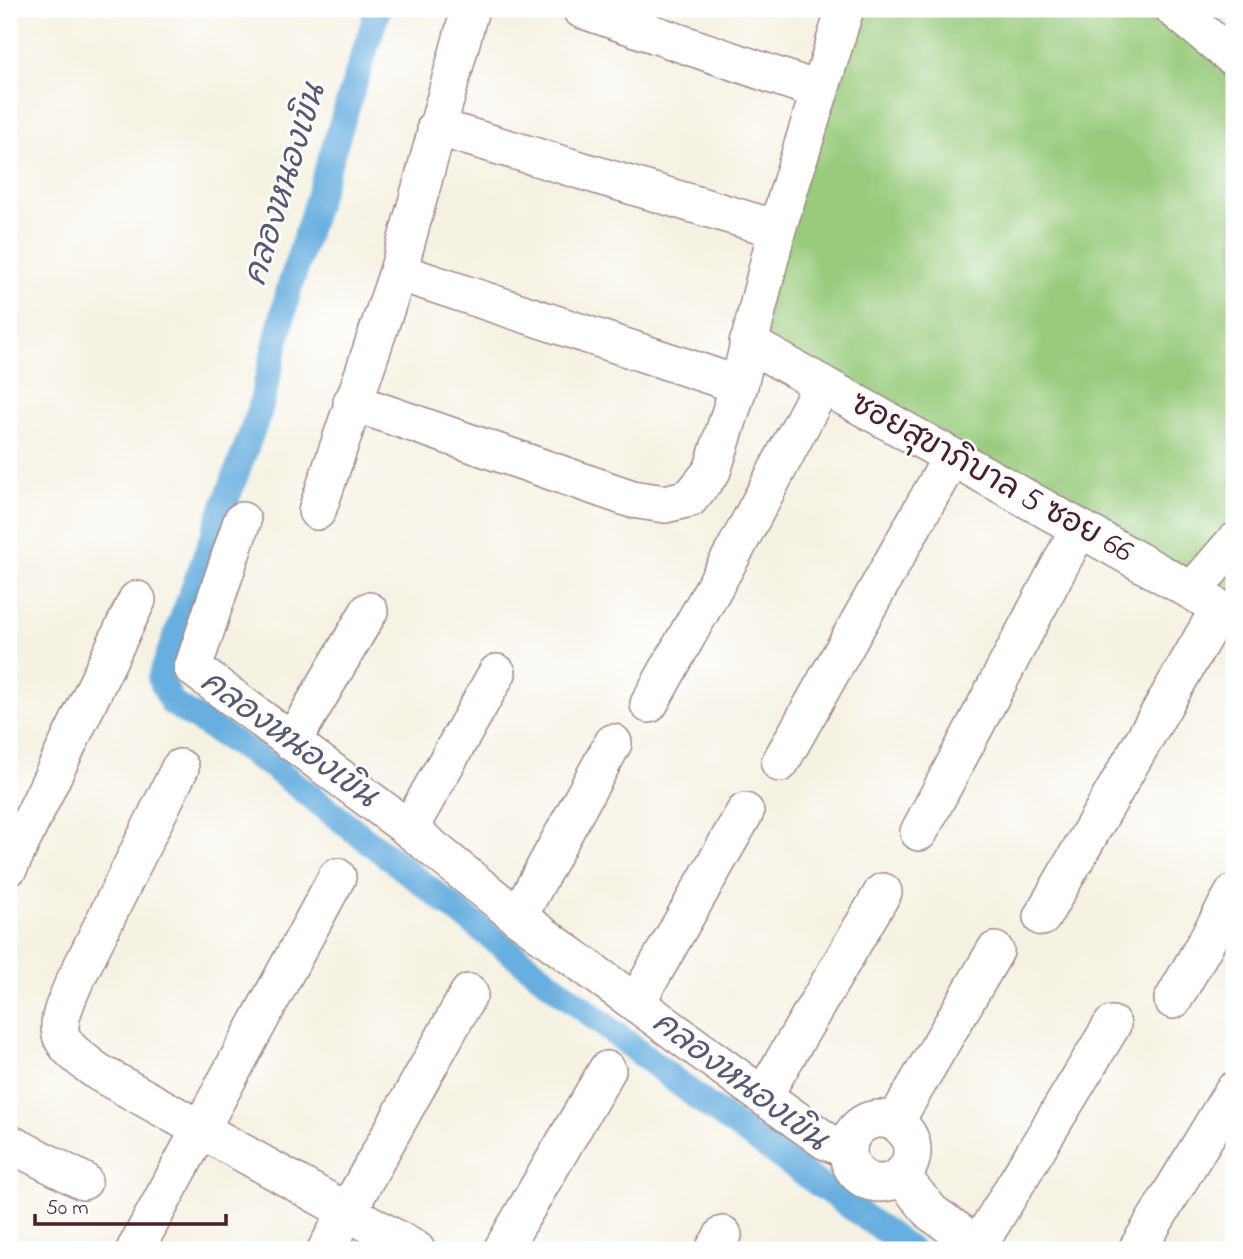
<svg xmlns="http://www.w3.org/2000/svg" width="1243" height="1259" font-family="'Indie Flower','Playpen Sans Thai',sans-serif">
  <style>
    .green { fill: #98cb7b; stroke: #717553; stroke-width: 2 }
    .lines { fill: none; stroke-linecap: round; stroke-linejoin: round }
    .canal { stroke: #68afdf; stroke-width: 26 }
    .minor-casing { stroke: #a08887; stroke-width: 40 }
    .minor { stroke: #fff; stroke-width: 37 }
    .labels { text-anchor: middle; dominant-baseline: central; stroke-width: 5; stroke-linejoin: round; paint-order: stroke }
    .street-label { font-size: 32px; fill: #4a1f2b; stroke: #fff }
    .water-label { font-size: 33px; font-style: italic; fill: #565973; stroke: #fff }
  </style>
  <rect width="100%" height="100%" fill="#fff"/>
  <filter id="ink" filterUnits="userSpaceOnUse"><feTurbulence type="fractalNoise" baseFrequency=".0143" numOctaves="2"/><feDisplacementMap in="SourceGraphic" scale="14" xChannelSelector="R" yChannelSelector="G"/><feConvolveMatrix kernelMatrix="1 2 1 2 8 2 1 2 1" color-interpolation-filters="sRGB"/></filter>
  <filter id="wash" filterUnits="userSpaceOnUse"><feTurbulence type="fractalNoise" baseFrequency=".00686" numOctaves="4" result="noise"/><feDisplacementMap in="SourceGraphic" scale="28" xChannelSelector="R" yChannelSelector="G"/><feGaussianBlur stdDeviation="1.57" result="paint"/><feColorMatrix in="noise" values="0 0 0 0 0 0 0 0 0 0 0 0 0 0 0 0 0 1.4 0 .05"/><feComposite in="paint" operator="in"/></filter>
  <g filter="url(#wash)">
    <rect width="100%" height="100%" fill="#f5f2e3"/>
    <!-- green -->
    <path class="green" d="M852 9H1189L1234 48V614L752 338Z"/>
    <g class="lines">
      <!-- canal -->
      <path class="canal" d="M378 9 289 289 260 410 160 678 172 703 273 767 703 1102 911 1250"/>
    </g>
  </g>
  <g filter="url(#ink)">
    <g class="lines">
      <defs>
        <g id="minor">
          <path d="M581 9 820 91"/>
          <path d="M1174 9 1234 58"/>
          <path d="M436 127 777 229"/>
          <path d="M398 272 739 385"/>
          <path d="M748 343 1192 591 1234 618"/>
          <path d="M352 402 632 499 665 504 690 498 712 471 739 385 777 229 845 9"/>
          <path d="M317 511 398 272 470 9"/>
          <path d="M242 521 193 668 409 829 518 917 763 1096 826 1141 848 1150"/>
          <path d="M1192 591 1234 542"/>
          <path d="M649 704 737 546 822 385"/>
          <path d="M292 742 369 611"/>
          <path d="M780 763 951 458"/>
          <path d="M180 768 73 985C51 1035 55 1040 98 1072L416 1250"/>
          <path d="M409 829 497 673"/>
          <path d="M919 832 1079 529"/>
          <path d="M9 867 137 600"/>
          <path d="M518 917 613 743"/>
          <path d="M1042 917 1219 609"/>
          <path d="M1173 1000 1234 893"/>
          <path d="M636 1003 745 812"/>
          <path d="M763 1096 883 892"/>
          <circle cx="880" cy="1151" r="32"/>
          <path d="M895 1122 995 951"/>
          <path d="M9 1143 83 1181"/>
          <path d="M901 1176 932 1213 985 1250"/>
          <path d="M978 1246 1112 1025"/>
          <path d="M135 1250 337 877"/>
          <path d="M326 1250 469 993"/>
          <path d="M502 1250 607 1070"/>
          <path d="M714 1250 723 1235"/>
          <path d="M1137 1250 1233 1091"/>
        </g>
      </defs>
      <!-- minor casing -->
      <use href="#minor" class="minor-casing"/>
      <!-- minor -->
      <use href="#minor" class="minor"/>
    </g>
  </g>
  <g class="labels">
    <!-- street labels -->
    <g class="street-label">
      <text transform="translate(991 479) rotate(29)">ซอยสุขาภิบาล 5 ซอย 66</text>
    </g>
    <!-- water labels -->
    <g class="water-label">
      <text transform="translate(286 185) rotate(-73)">คลองหนองเขิน</text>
      <text transform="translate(288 740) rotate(36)">คลองหนองเขิน</text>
      <text transform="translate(739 1082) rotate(37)">คลองหนองเขิน</text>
    </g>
  </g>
  <!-- margin -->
  <rect width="1243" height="1259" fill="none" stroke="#fff" stroke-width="35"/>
  <!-- scale -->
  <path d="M35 1214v10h191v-10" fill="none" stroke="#4a1f2b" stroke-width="3.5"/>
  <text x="46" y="1214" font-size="21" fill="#4a1f2b" stroke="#ffffff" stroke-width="5" paint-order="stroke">50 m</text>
</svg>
